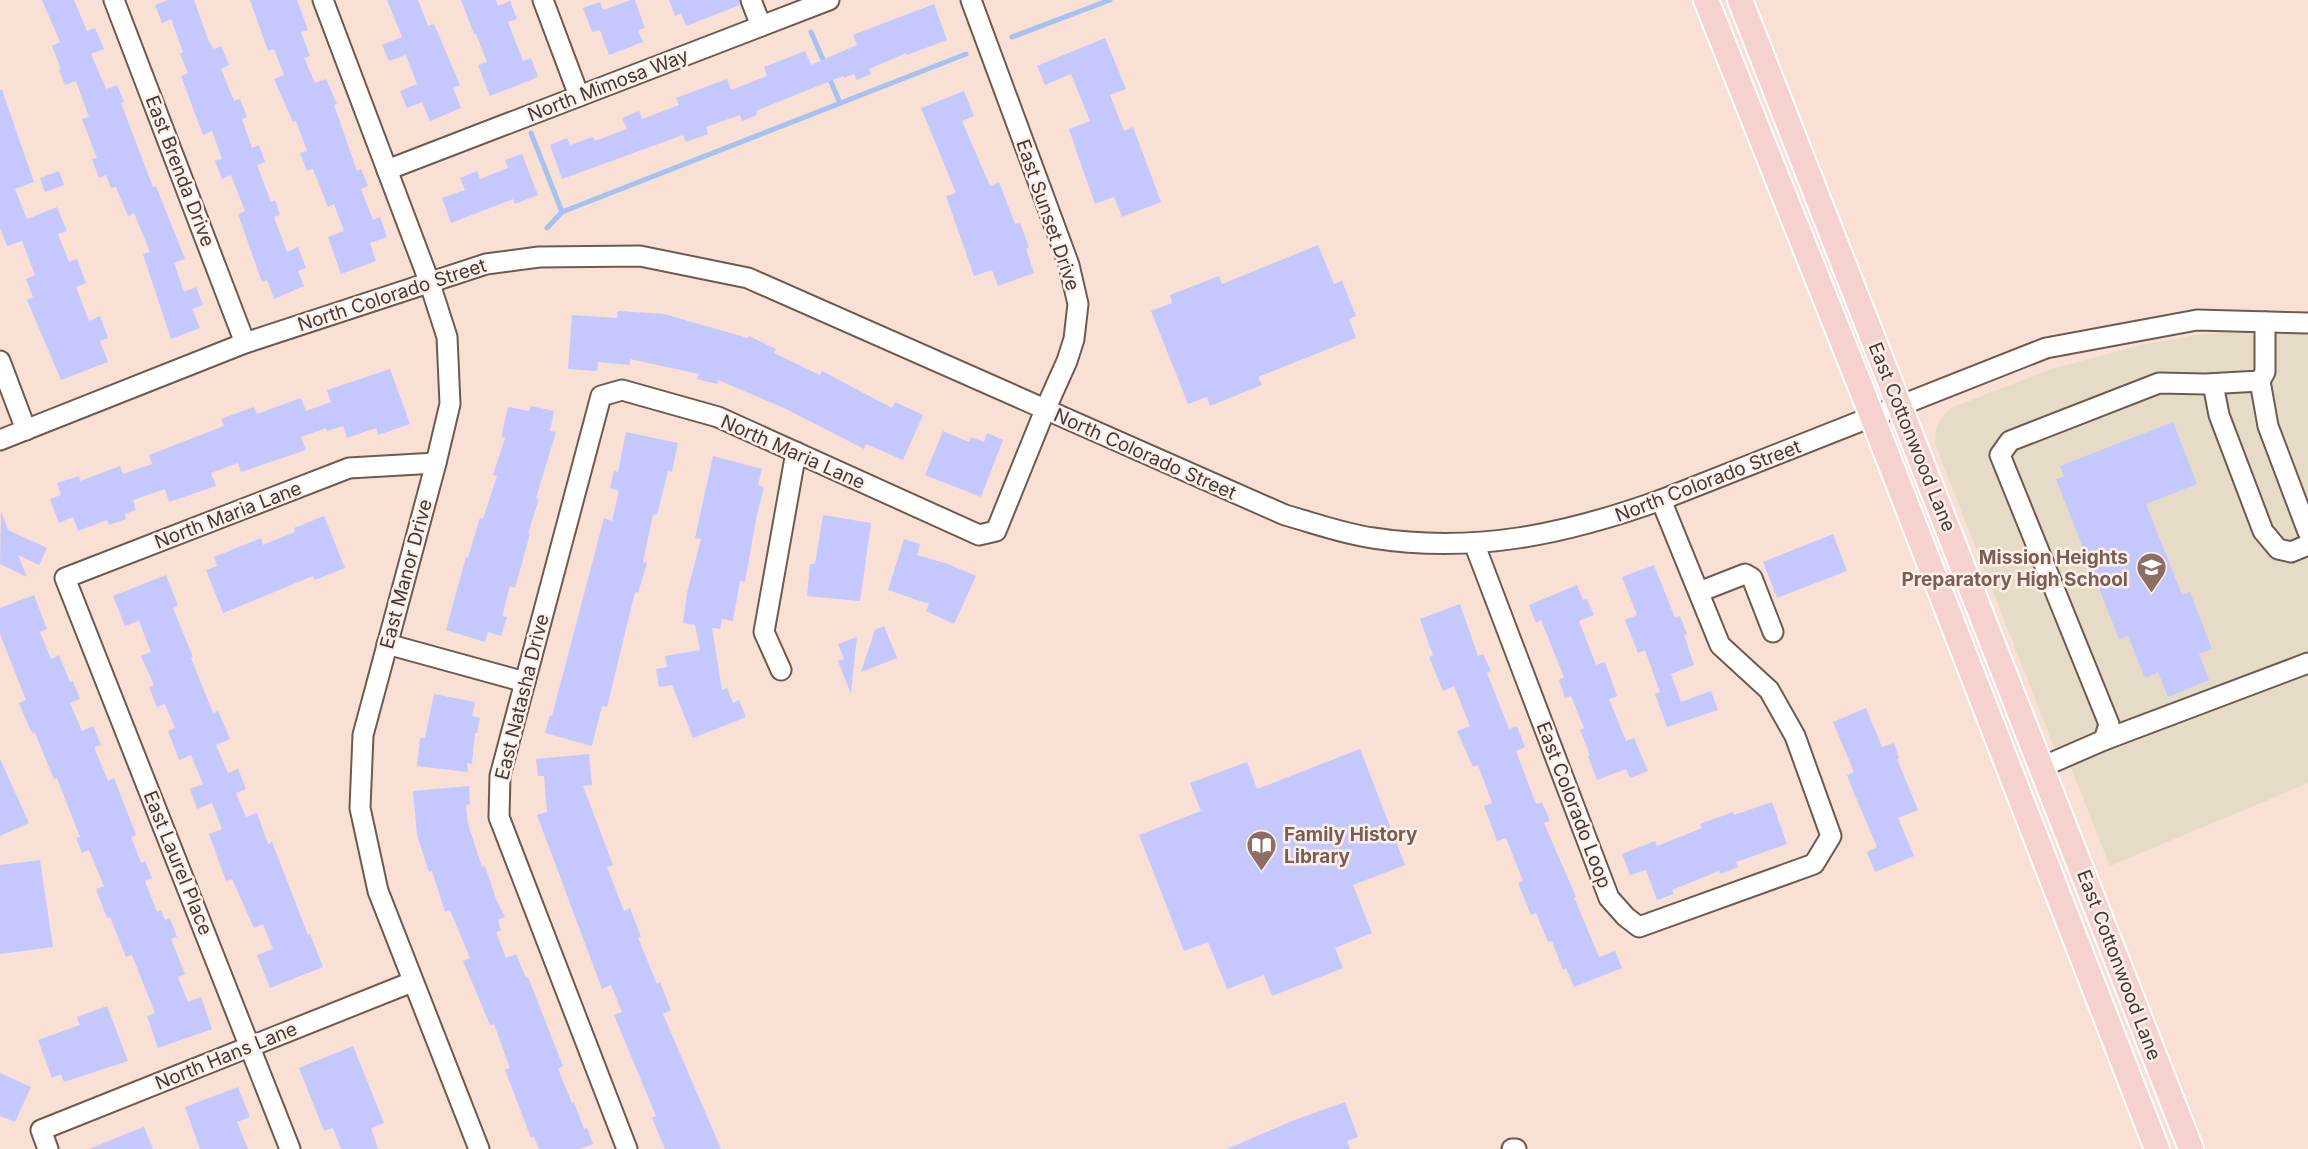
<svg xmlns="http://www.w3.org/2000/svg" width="2308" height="1149" font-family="Inter,sans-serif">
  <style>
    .education { fill: #e5dbc6 }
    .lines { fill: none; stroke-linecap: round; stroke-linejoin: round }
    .stream { stroke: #a6c1f2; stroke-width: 5 }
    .building { fill: #c5c8fe }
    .minor-casing { stroke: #6e5a4f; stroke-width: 23 }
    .major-casing { stroke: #fff; stroke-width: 28 }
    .minor { stroke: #fff; stroke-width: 19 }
    .major { stroke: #f6d2ce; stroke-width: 24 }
    .labels { text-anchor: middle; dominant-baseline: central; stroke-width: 5; stroke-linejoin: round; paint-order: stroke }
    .street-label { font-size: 19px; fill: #443b36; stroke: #fef0e8 }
    .education-label { font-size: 19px; font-weight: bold; fill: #785e54; stroke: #fef0e8; text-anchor: end }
  </style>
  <rect width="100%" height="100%" fill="#f8e0d4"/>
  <!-- education -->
  <path class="education" d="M2250 331 2308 332V783L2110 866 2065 753 2054 747 1935 444 1936 429 1940 420 1951 408 2051 369 2142 345 2196 335Z"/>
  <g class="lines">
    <!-- stream -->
    <g class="stream">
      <path d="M811 32 825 64"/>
      <path d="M1012 37 1110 0"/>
      <path d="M829 77 840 103"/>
      <path d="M531 133 562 212"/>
      <path d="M547 228 562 212 966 54"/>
    </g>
  </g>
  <!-- building -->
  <g class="building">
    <path d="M42 0H74L87 31 95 28 104 49 91 54 106 89 117 85 124 102 121 103 153 187 156 186 185 259 174 263 184 292 196 287 203 305 192 309 200 328 171 339 143 254 150 252 134 213 128 216 116 187 111 188 106 175 99 178 92 159 97 158 82 119 89 117 76 81 65 85 59 70 61 69 52 46 60 42Z"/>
    <path d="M168 0H194L209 42 214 49 221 46 229 65 221 69 234 101 240 99 247 117 242 119 252 148 259 145 265 162 257 165 271 202 275 200 280 215 274 217 287 252 298 247 306 268 298 271 304 286 274 299 267 280 262 282 238 214 245 211 231 175 222 179 215 161 222 159 212 131 203 135 181 76 188 73 180 54 183 52 171 19 162 23 155 5Z"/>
    <path d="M250 0H297L308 30 301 32 310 56 304 58 315 83 326 79 337 104 334 105 357 171 361 169 368 186 361 189 373 220 380 217 387 237 370 243 376 261 341 274 328 237 344 231 334 204 328 207 313 169 307 171 300 153 307 151 296 121 293 122 274 79 284 75 274 49 268 51Z"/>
    <path d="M387 0H418L428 26 434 24 460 85 453 88 461 108 430 121 422 102 407 108 400 91 417 84 406 55 389 61 382 45 402 37Z"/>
    <path d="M461 0H496L498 6 510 1 517 19 508 22 523 61 531 58 538 77 490 96 478 65 487 62 476 34H474Z"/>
    <path d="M631 0H635L645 28 638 30 643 42 609 55 600 30 592 32 583 8 600 2 603 10Z"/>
    <path d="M669 0H739L740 5 686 26 681 13 675 16Z"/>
    <path d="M934 4 947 40 907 55 906 53 869 69 871 74 857 80 854 74 844 78 843 76 756 111 757 115 742 121 740 115 706 127 708 134 686 142 683 135 562 179 550 145 567 138 570 145 593 137 595 141 627 129 622 118 639 111 642 119 679 105 676 98 727 79 731 90 767 76 764 67 805 51 811 65 857 45 853 35Z"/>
    <path d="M1105 38 1126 89 1110 95 1124 131 1133 127 1161 202 1122 217 1114 197 1095 204 1078 156 1069 129 1090 121 1071 74 1045 85 1037 66Z"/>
    <path d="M0 90H2L34 182 15 189 27 219 57 207 67 231 58 234 69 262 77 259 86 283 76 287 89 321 100 316 108 338 100 341 108 362 61 380 27 300 33 297 26 279 35 275 22 241 7 246 0 228Z"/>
    <path d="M964 91 974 116 962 121 990 186 999 182 1015 224 1020 223 1029 247 1026 249 1034 273 998 286 992 270 974 276 946 196 956 193 921 108Z"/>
    <path d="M522 154 538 195 515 204 513 199 451 223 442 198 465 190 460 178 477 171 480 179 508 168 505 160Z"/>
    <path d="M59 171 64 185 45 192 40 178Z"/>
    <path d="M1318 245 1334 284 1342 281 1356 316 1349 319 1356 338 1258 377 1262 385 1210 406 1207 397 1188 404 1151 311 1172 303 1170 295 1219 276 1222 284Z"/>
    <path d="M618 311 664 314 748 338 749 336 776 349 774 353 820 375 822 371 892 408 895 402 923 415 903 460 866 444 864 449 784 408 718 380 717 384 697 379 699 374 630 359V365L598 362 597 371 568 369 572 315 617 318Z"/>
    <path d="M390 369 410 424 378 435 376 428 347 438 343 426 327 431 326 428 301 437 306 450 241 472 238 463 211 473 216 486 169 502 165 489 133 500 136 510 125 514 126 519 109 525 107 520 78 531 73 517 59 523 50 499 61 495 57 483 79 476 80 481 120 466 123 474 152 464 149 455 224 426 221 419 254 407 257 414 301 398 306 411 331 402 327 390Z"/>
    <path d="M531 406 554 411 550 431 556 432 536 498 539 499 528 533 530 534 515 588 510 586 502 616 507 617 501 636 488 632 485 642 446 630 466 557 468 558 480 518 483 519 497 476 493 475 505 438 501 437 508 407 529 411Z"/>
    <path d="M2173 422 2197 484 2146 504 2182 595 2190 592 2212 649 2199 654 2209 680 2168 697 2158 672 2145 678 2128 636 2119 639 2056 479 2064 477 2060 466Z"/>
    <path d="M943 431 969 442 971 437 984 442 987 433 1003 440 981 497 925 475Z"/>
    <path d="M626 432 678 443 672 472 668 471 657 515 653 514 643 562 647 563 638 593 635 592 607 707 602 706 592 746 545 733 550 715 552 716 604 518 612 521 619 491 610 488 614 471 618 472Z"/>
    <path d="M713 456 762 469 758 485 764 487 756 519 745 582 740 581 733 621 722 619 720 629 712 628 722 690 727 688 733 703 739 700 746 717 693 738 672 685 659 687 656 669 667 667 665 656 700 650 695 625 683 623 687 593 701 539 695 538Z"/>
    <path d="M1 511 8 530 47 548 39 565 18 555 27 577 0 564Z"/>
    <path d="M823 515 871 523 860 601 807 596 810 564H815Z"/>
    <path d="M324 516 345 568 315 580 313 576 223 613 206 570 217 566 214 557 261 538 263 545 295 532 294 528Z"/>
    <path d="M1833 534 1847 571 1777 598 1763 562Z"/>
    <path d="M904 539 920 544 917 555 948 564 976 576 954 624 926 611 929 604 888 590Z"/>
    <path d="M1654 565 1675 618 1680 616 1687 634 1684 635 1694 665 1671 674 1681 702 1711 691 1718 710 1667 727 1655 694 1660 692 1645 650 1638 653 1625 620 1637 615 1622 577Z"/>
    <path d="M166 575 178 605 173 608 193 657 191 658 213 713 218 711 230 739 216 745 228 773 238 769 246 789 236 793 246 817 257 813 268 844 272 842 308 935 310 934 323 967 270 988 257 955 273 949 263 924 254 928 232 879 226 881 209 834 222 829 212 803 197 809 190 789 203 784 191 755 179 760 168 731 175 728 165 704 157 707 149 687 154 685 141 656 151 652 139 621 125 626 113 596Z"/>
    <path d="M1577 585 1583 600 1587 599 1594 615 1579 621 1596 665 1605 662 1617 696 1609 699 1626 741 1634 738 1648 771 1630 778 1626 769 1597 780 1588 756 1590 755 1580 730 1584 728 1571 696 1565 698 1559 680 1564 677 1541 620 1536 623 1529 605Z"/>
    <path d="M34 595 47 629 40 632 51 659 59 655 70 682 73 681 80 699 70 703 82 731 93 726 101 745 94 747 108 781 114 778 136 835 131 837 141 863 145 861 152 878 145 881 157 912 161 910 165 920 170 918 177 937 171 939 185 974 178 977 188 1002 201 997 212 1029 158 1048 147 1016 155 1013 132 955 126 957 110 917 107 918 96 889 104 886 89 850 82 853 76 838 80 837 57 778 54 779 35 733 33 734 30 729 19 703 26 700 0 634V608Z"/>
    <path d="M1460 604 1478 656 1483 654 1491 671 1487 673 1509 729 1517 726 1525 747 1516 751 1536 804 1542 802 1550 821 1544 823 1576 897H1574L1599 957 1615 951 1622 968 1574 987 1566 968 1563 970 1552 941 1548 942 1536 913 1531 915 1518 883 1523 881 1506 838 1497 841 1484 806 1492 803 1478 765 1473 767 1457 731 1470 726 1454 686 1443 691 1429 657 1433 655 1420 619Z"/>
    <path d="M884 626 897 658 861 672 875 630Z"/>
    <path d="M857 637 855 654 851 694 838 661 844 659 838 644Z"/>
    <path d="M434 694 475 702 472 716 480 718 477 733H475L472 764 467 763 468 772 417 766 420 738H425Z"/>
    <path d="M1866 708 1882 747 1894 743 1899 758 1897 759 1918 810 1898 818 1914 856 1875 872 1867 852 1877 847 1854 793 1847 775 1854 772 1833 722Z"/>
    <path d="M1360 749 1405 865 1353 885 1372 933 1335 948 1343 968 1272 996 1264 975 1227 989 1208 942 1184 951 1139 835 1201 811 1190 783 1247 762 1257 789Z"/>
    <path d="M589 754 592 785 583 786 613 865 607 867 624 911 630 908 641 937 638 938 657 984 660 982 671 1010 663 1014 721 1149H665L652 1118 656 1116 614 1015 622 1012 611 985 602 989 537 815 547 812 544 776H538L536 759Z"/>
    <path d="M0 759 29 823 0 836Z"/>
    <path d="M469 786 470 804 466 805 468 824 482 867 485 866 496 899 505 917 498 920 501 930 496 932 506 958 516 954 526 978 528 977 563 1066 558 1069 572 1103 574 1102 584 1129 587 1128 593 1144 579 1149H539L534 1137 531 1138 505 1070 510 1068 494 1024 490 1025 463 961 470 958 450 910 445 912 432 871 429 872 417 835 413 791Z"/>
    <path d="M1772 802 1787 844 1736 862 1738 867 1721 874 1719 871 1672 890 1674 894 1657 900 1646 870 1630 875 1622 854 1655 841 1657 846 1702 828 1700 824 1733 812 1734 815Z"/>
    <path d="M40 860 53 947 0 954V865Z"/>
    <path d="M107 1006 128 1061 64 1082 61 1074 52 1078 38 1040 80 1025 77 1017Z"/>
    <path d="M353 1046 384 1123 371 1128 378 1149H341L333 1128 324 1131 299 1068Z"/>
    <path d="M0 1073 31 1087 15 1122 0 1116Z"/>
    <path d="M238 1087 250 1117 237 1122 248 1149H200L185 1107Z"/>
    <path d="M1345 1102 1358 1137 1347 1141 1350 1149H1227L1292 1121Z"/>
    <path d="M144 1127 153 1149H91V1148Z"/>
  </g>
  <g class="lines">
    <defs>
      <g id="minor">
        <path d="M114 0 245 343"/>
        <path d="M323 0 429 281 447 337 450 404 436 463 363 735 360 808 378 891 479 1149"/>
        <path d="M543 0 579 96"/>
        <path d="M751 0 761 26"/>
        <path d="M387 170 829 0"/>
        <path d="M0 361 26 430"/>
        <path d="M2260 381 2268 426 2308 532"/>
        <path d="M2213 384 2219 415 2263 531 2278 549 2291 552 2308 545"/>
        <path d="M0 440 245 343 486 264 539 257 640 256 748 278 1285 515C1314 523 1344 534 1373 538 1475 554 1566 534 1661 500L2046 348 2197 320 2308 323"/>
        <path d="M1474 543 1609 898 1626 917 1639 927 1814 864 1831 836 1795 736 1769 690 1720 645 1661 500"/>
        <path d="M1699 592 1745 574 1752 578 1773 632"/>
        <path d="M387 644 525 682"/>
        <path d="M781 670 764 632 796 452"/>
        <path d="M2104 740 2308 663"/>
        <path d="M2042 767 2104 740 2109 724 2000 455 2010 441 2159 383 2206 384 2260 381 2265 372V322"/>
        <path d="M48 1149 41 1130 412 982"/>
        <path d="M290 1149 65 578 349 468 436 463"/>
        <path d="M627 1149 499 817 500 776 601 396 622 390 718 417 979 535 996 531 1045 410 1067 361 1074 339 1078 304 1069 265 971 0"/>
        <path d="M1512 1149H1516"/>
      </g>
      <g id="major">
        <path d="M1706 0 1861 388 2157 1149"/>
        <path d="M1740 0 2191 1149"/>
      </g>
    </defs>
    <!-- minor casing -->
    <use href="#minor" class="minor-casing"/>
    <!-- major casing -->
    <use href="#major" class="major-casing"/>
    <!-- minor -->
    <use href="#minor" class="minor"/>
    <!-- major -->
    <use href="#major" class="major"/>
  </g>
  <!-- icons -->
  <defs>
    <symbol id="school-pin" viewBox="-11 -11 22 30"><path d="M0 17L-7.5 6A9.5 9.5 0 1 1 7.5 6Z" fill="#8d6e63" stroke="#fef0e8"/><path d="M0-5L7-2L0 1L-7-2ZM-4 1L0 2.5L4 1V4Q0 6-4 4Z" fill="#fff"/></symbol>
    <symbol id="library-pin" viewBox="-11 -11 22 30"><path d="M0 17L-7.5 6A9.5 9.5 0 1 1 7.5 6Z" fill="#8d6e63" stroke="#fef0e8"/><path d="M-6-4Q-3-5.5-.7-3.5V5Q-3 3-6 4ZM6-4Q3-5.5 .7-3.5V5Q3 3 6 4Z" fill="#fff"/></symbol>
  </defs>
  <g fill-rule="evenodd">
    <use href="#school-pin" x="2134" y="550" width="35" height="47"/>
    <use href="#library-pin" x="1244" y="828" width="35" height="47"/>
  </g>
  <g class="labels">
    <!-- street labels -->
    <g class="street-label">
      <text transform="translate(608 85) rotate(-21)">North Mimosa Way</text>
      <text transform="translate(180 171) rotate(69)">East Brenda Drive</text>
      <text transform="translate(1048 215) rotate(71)">East Sunset Drive</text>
      <text transform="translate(392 295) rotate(-18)">North Colorado Street</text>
      <text transform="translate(1912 437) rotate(68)">East Cottonwood Lane</text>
      <text transform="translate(793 452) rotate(24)">North Maria Lane</text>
      <text transform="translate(1145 454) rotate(24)">North Colorado Street</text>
      <text transform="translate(1708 481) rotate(-21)">North Colorado Street</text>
      <text transform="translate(228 515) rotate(-21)">North Maria Lane</text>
      <text transform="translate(406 574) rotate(-75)">East Manor Drive</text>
      <text transform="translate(522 697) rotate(-76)">East Natasha Drive</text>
      <text transform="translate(1574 805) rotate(69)">East Colorado Loop</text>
      <text transform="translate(178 863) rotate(68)">East Laurel Place</text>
      <text transform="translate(2119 965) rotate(69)">East Cottonwood Lane</text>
      <text transform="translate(226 1056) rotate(-22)">North Hans Lane</text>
    </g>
    <!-- education labels -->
    <g class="education-label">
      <text x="2128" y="557">Mission Heights<tspan x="2128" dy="22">Preparatory High School</tspan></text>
      <text x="1284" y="834" text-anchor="start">Family History<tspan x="1284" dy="22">Library</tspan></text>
    </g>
  </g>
</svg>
